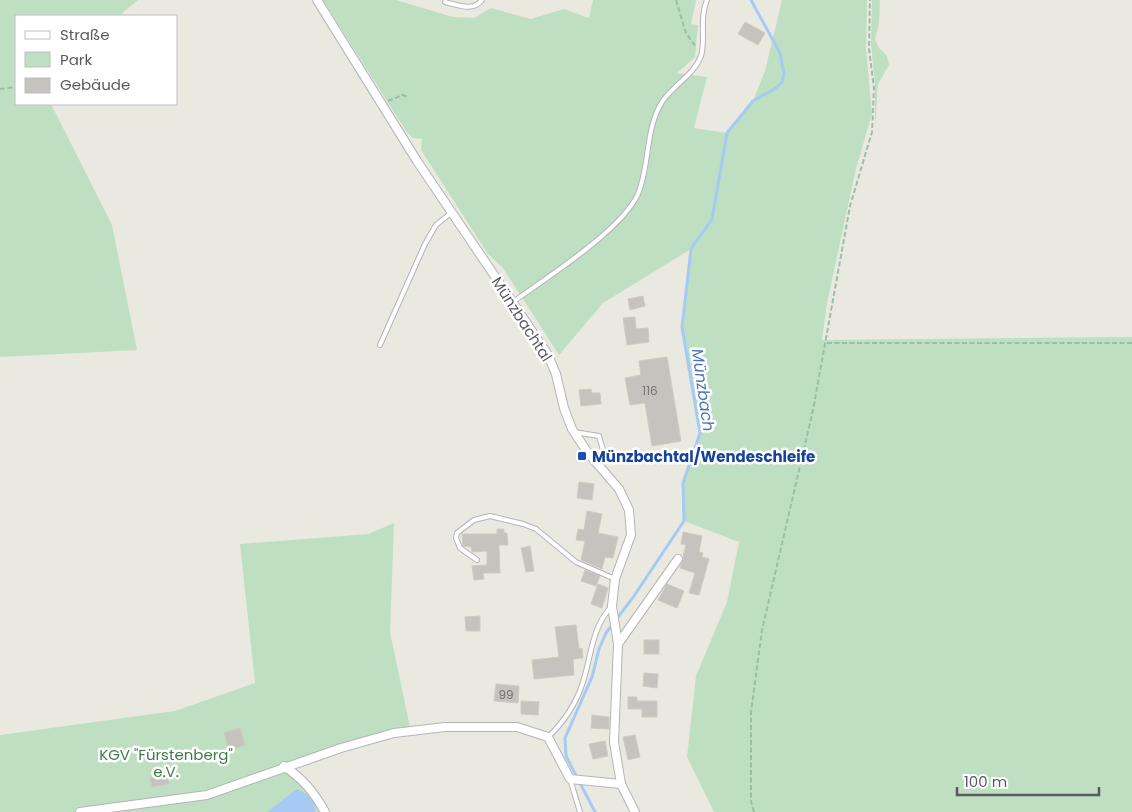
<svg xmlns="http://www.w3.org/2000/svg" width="1132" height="812" font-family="Poppins,sans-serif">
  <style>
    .green { fill: #bfdfc2 }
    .water { fill: #a7caf4 }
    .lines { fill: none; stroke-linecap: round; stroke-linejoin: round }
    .stream { stroke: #a7caf4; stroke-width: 3 }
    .building { fill: #c5c3bd; stroke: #cecbc0 }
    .lane-casing { stroke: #b3b5b9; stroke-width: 6 }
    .street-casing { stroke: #b3b5b9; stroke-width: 10 }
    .path { stroke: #9abfa8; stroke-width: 2; stroke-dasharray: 5 2.5; stroke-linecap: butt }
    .lane { stroke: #fff; stroke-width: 4 }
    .street { stroke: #fff; stroke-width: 8 }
    .transit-dot { fill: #1a4fb4; stroke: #fff; stroke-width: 2 }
    .labels { text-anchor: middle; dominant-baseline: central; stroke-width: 5; stroke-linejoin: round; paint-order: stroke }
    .number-label { font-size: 12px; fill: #747576 }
    .street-label { font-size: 15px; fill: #595b5f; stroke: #fff }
    .transit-label { font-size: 15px; font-weight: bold; fill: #164399; stroke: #fff; text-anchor: start }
    .park-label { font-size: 15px; fill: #3d7b46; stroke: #fff }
    .water-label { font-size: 16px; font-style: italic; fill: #4e75b3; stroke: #fff }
  </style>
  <rect width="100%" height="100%" fill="#eae9e0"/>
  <!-- green -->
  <g class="green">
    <path d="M0 0H138L119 16H16V104H51L112 225 137 350 0 357Z"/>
    <path d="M323 0H396L453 17 474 18 491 8 531 19 564 9 589 18 593 0H696L691 24 698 25 695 57 677 73 707 77 694 128 727 133 753 101 765 71 782 0H867L866 49 872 114 856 169 827 303 822 340 1132 337V812H714L687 757 696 676 727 602 739 542 684 521 683 483 700 433 682 327 691 249 603 303 559 355 503 268 488 254 421 150 422 139 413 138 406 131Z"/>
    <path d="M872 0H880L879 25 875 39 879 48 887 56 889 65 878 84 875 131V85L871 44Z"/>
    <path d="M394 523 390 632 411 732 291 766 316 796 319 812H0V735L175 711 255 683 240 544 368 534Z"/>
  </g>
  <!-- water -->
  <path class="water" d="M297 789C307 794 317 800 315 812H267Z"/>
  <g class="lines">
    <!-- stream -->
    <path class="stream" d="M595 812 566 756 565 738 592 677 599 649 606 633 634 596 684 521 683 483 700 433 682 327 691 249 712 219 727 133 753 101 776 88 782 82 784 73 780 53 751 0"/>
  </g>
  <!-- building -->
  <g class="building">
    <path d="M745 22 765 33 758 45 738 34Z"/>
    <path d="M643 296 645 306 630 310 628 299Z"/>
    <path d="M635 317 636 329 648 328 649 342 627 345 623 318Z"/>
    <path d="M667 357 681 441 652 446 645 403 630 405 625 378 641 375 639 361Z"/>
    <path d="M591 389 592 393H600L601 404 581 406 579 390Z"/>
    <path d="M579 482 594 484 592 500 577 498Z"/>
    <path d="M587 511 602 514 598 533 618 537 613 558 605 557 602 569 581 560 585 541 576 540 578 529 584 530Z"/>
    <path d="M497 529H504V533H507L508 545H499L500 573H483L484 579 474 580 472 566 487 565V551L472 552 471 547 463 546 462 534H497Z"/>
    <path d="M683 532 702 536 699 552 703 553 702 557 709 559 699 595 689 593 695 573 680 568 686 545 681 544Z"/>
    <path d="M530 546 534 571 526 572 521 548Z"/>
    <path d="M585 570 600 576 596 586 581 581Z"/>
    <path d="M598 584 608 588 602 608 591 604Z"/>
    <path d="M667 584 684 591 677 608 658 600Z"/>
    <path d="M480 616V631H466L465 617Z"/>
    <path d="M576 625 579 649 582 648 583 658 573 659 574 675 534 679 532 660 559 657 555 627Z"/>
    <rect x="644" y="640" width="15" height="14"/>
    <path d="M644 673 658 674 657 688 643 686Z"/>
    <path d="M496 684 519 686 518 703 494 701Z"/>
    <path d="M628 697H637V701H657V717H642V709H628Z"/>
    <path d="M521 701 539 702 538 715 521 714Z"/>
    <path d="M592 715 609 717V729L591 728Z"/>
    <path d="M240 728 245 745 229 750 224 733Z"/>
    <path d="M635 735 640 757 628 760 623 737Z"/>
    <path d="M605 741 608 756 593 759 589 744Z"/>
    <path d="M167 775 169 784 152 787 150 778Z"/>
  </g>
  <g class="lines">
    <defs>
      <g id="lane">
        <path d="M445 2C458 5 473 12 482 0"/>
        <path d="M513 302C546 278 622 230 638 194 650 165 645 129 662 102 672 86 694 75 701 56 706 40 699 19 707 0"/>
        <path d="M380 345 425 244 436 225 451 213"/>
        <path d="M574 432 599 436 603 450 600 467"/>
        <path d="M477 560 460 548 456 538 457 533 474 520 490 516 523 524 536 529 576 562 615 579"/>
        <path d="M548 737C565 721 576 704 583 682 591 657 592 627 611 607"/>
        <path d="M570 779 580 812"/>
      </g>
      <g id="street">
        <path d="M317 0 417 161 548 355 556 374 564 408 572 429 588 453 619 489 629 510 631 535 615 579 612 606 618 644 614 742 621 784 635 812"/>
        <path d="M618 644 678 559"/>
        <path d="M284 766C303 779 314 792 325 812"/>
        <path d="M80 812 207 795 341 748 394 733 445 727H517L548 737 570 779 621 784"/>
      </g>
    </defs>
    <!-- lane casing -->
    <use href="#lane" class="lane-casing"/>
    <!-- street casing -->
    <use href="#street" class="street-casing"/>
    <!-- path -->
    <g class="path">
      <path d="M676 0 686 33 696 47"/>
      <path d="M0 89 16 87"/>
      <path d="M388 101 402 95 409 97"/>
      <path d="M827 343H1132"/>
      <path d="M754 812 751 801V712L762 630 813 410 850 206 872 132 874 88 869 49 870 0"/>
    </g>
    <!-- lane -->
    <use href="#lane" class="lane"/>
    <!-- street -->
    <use href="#street" class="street"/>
  </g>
  <!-- markers -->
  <rect class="transit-dot" x="577" y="451" width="10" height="10" rx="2.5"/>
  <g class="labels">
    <!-- number labels -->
    <g class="number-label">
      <text x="650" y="390">116</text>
      <text x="506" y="694">99</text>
    </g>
    <!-- street labels -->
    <g class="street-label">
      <text transform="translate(522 319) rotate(57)">Münzbachtal</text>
    </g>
    <!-- transit labels -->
    <g class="transit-label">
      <text x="592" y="456">Münzbachtal/Wendeschleife</text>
    </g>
    <!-- park labels -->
    <g class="park-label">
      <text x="166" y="754">KGV "Fürstenberg"<tspan x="166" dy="17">e.V.</tspan></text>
    </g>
    <!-- water labels -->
    <g class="water-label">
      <text transform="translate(703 390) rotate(82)">Münzbach</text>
    </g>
  </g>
  <!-- legend -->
  <rect x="15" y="15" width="162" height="90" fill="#ffffff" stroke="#bdbdbf"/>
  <rect x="25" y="31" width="25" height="8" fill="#ffffff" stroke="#bdbdbf"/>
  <text x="60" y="40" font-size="15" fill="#595b5f">Straße</text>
  <rect x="25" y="52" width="25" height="15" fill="#bfdfc2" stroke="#bdbdbf"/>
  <text x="60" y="65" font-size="15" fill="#595b5f">Park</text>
  <rect x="25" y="78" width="25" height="15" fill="#c5c3bd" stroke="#bdbdbf"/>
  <text x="60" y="90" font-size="15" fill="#595b5f">Gebäude</text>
  <!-- scale -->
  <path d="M957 787v8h142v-8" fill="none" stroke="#595b5f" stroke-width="2.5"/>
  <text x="964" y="787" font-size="15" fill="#595b5f" stroke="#ffffff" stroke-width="4" paint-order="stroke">100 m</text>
</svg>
